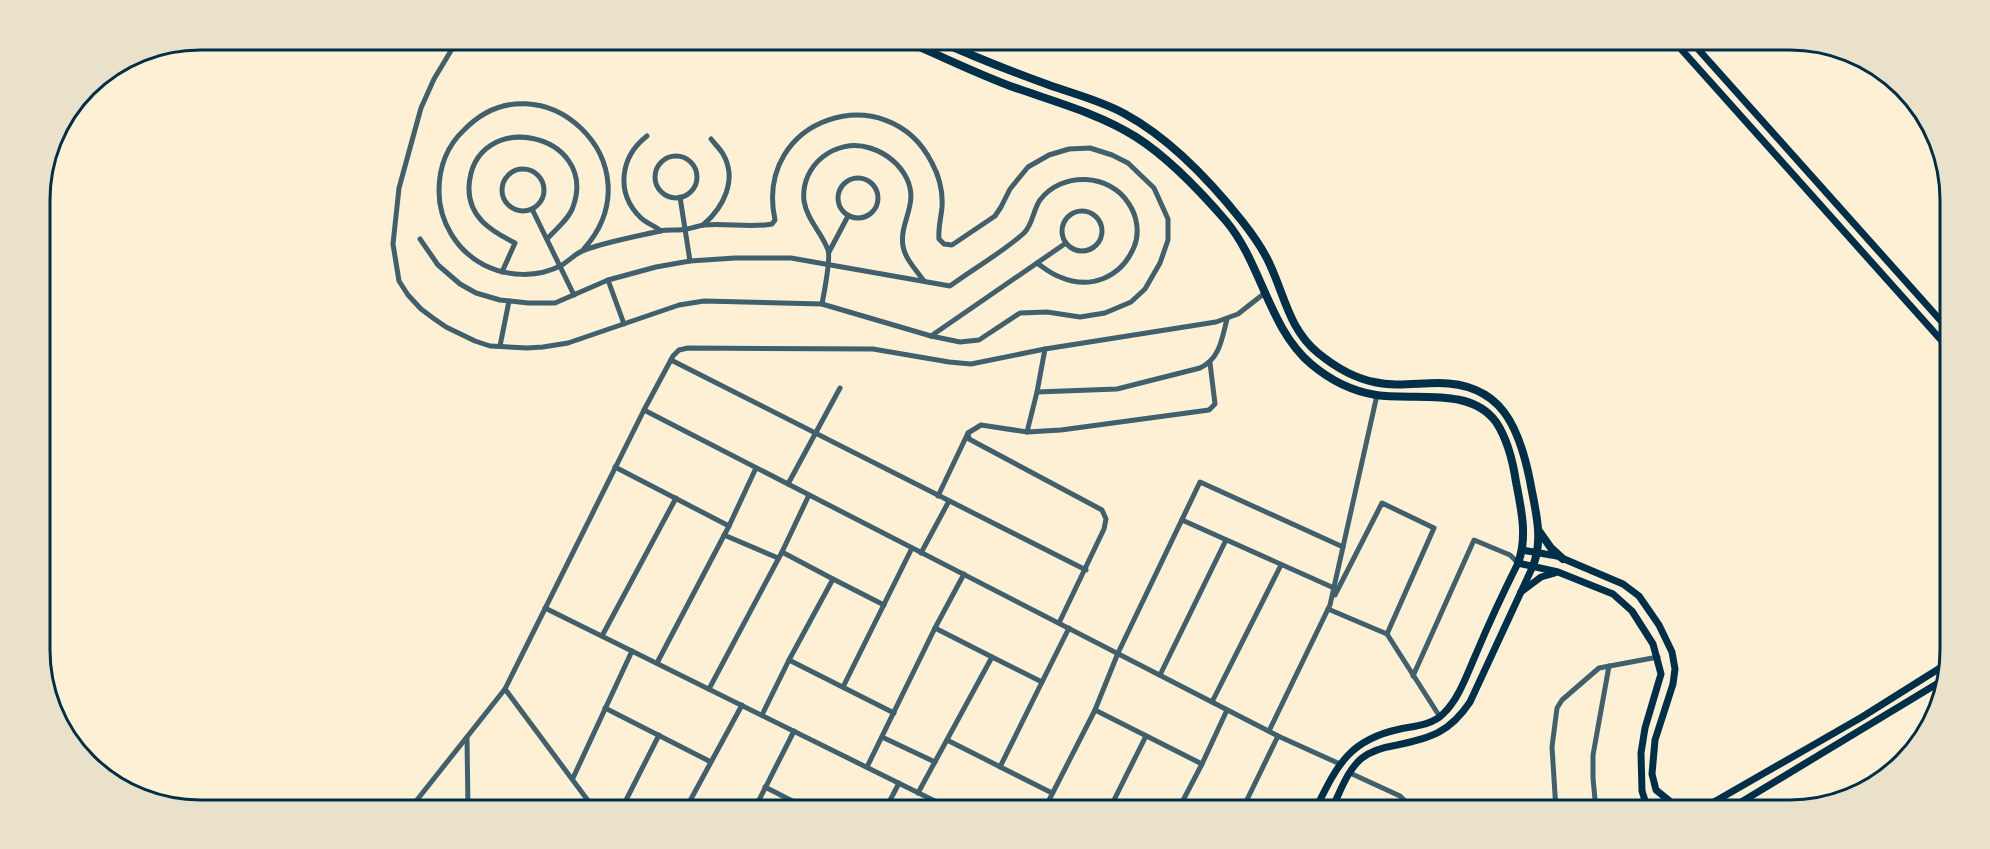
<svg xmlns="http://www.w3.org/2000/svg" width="1990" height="849" font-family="'Golos Text',sans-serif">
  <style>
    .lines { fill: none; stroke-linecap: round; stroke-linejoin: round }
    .minor { stroke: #3f606c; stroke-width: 5 }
    .secondary { stroke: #003049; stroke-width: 7 }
    .primary { stroke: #003049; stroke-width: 8 }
    .rim { fill: none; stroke: #003049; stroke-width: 3 }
  </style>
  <rect width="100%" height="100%" fill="#fdf0d5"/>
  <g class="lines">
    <!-- minor -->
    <g class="minor">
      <path d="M458 39 434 79 421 108 399 188 393 244 399 281 408 295 421 309 433 318 446 327 475 341 490 346 527 348 543 347 568 343 679 305 704 301 822 304 931 336 960 342 979 340 1020 313 1047 312 1080 317 1105 313 1131 302 1145 289 1160 263 1168 240V219L1154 188 1128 163 1112 155 1090 148 1069 149 1049 155 1028 167 1010 189 1001 207 995 216 952 245 944 244 939 239C938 228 941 218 942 207 943 192 939 176 932 163 888 75 753 117 775 220L772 224C750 228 727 223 704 225 698 226 692 228 687 229 678 231 668 229 660 231 638 236 605 242 585 250 577 252 570 260 562 265 538 278 508 277 484 265 457 251 439 222 439 191 439 168 447 146 464 130 540 52 661 164 583 250"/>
      <path d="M647 136C620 157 615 193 641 218 646 223 655 226 661 231"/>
      <circle cx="676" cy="177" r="21"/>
      <circle cx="523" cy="190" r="21"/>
      <circle cx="858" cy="198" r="20"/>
      <path d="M680 197 690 261"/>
      <path d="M532 209 574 295"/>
      <circle cx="1082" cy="231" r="20"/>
      <path d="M703 225C723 208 738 180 723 154 720 149 715 144 711 139"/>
      <path d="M420 239 438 265 460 284 476 293 500 300 528 303H555L608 280 656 267 690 261 735 258H791L950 286C973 269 1003 252 1024 233 1033 224 1033 210 1040 200 1062 171 1110 173 1129 204 1137 216 1140 233 1134 247 1121 278 1090 290 1060 277 1051 274 1044 268 1037 263"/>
      <path d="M829 252 848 216"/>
      <path d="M502 272 515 243C491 231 468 217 469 187 473 106 600 132 573 207 569 219 556 229 547 239"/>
      <path d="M608 280 624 324"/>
      <path d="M822 304C824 293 831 259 828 250 822 233 807 220 804 201 800 165 836 137 870 148 886 153 900 164 907 179 919 205 899 222 903 246 905 259 917 271 924 281"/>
      <path d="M931 336 1066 243"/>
      <path d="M500 346 509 301"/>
      <path d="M1045 349 1037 392 1027 432 981 425 968 433 969 439 1102 510 1106 519 1104 529 1059 623"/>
      <path d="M671 360 1086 570"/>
      <path d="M1037 392 1117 389 1200 368C1220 359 1222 338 1227 319"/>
      <path d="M644 410 1278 736 1340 764"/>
      <path d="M1027 432 1061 430 1209 410 1215 404 1210 363"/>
      <path d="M615 467 729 526 657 663"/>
      <path d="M788 484 840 388"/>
      <path d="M938 496 968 433"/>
      <path d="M1182 520 1334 588"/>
      <path d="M729 526 756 468"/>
      <path d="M724 535 778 558"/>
      <path d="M921 553 949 501"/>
      <path d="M833 579 884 605"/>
      <path d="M1335 595 1382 503 1434 528 1387 634"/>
      <path d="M545 608 953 810"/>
      <path d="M1328 609 1387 634 1440 717"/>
      <path d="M602 636 676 498"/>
      <path d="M992 657 1042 682 1000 767"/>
      <path d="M789 660 894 713"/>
      <path d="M1160 675 1226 540"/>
      <path d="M1413 676 1474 540 1510 555 1518 563"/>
      <path d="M1042 682 1069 628"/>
      <path d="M843 687 912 548"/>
      <path d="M505 689 595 810"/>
      <path d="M709 689 782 552"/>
      <path d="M1212 702 1281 565"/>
      <path d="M605 708 711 762"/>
      <path d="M1095 710 1118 653 1200 482 1343 547"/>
      <path d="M762 715 789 660 833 579 782 552 809 495"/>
      <path d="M1269 731 1330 605 1377 395"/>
      <path d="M467 737 468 810"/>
      <path d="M882 737 935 762"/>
      <path d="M947 740 1052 793"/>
      <path d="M867 767 935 628"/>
      <path d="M1350 773 1400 796 1404 800 1401 810"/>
      <path d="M573 778 632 651"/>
      <path d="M765 787 810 810"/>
      <path d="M918 793 992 657 935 628 964 574"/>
      <path d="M409 810 505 689 644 410 673 356 679 350 688 348 873 349 949 362 971 364 1045 349 1216 322 1238 314 1266 292"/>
      <path d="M621 810 659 735"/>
      <path d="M685 810 742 705"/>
      <path d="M754 810 794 731"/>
      <path d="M885 810 899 783"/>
      <path d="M1044 810 1095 710 1202 764 1227 710"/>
      <path d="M1109 810 1146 736"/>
      <path d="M1178 810 1202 764"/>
      <path d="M1242 810 1278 736"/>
      <path d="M1556 810 1552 747 1557 708 1562 700 1599 668 1658 657"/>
      <path d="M1596 810 1593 778V755L1609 666"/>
    </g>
    <!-- secondary -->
    <g class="secondary">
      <path d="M1672 39 1950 350"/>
      <path d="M1689 39 1950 331"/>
      <path d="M1522 550 1557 556 1623 584 1639 596 1659 625 1672 652 1675 669 1673 684 1655 740 1652 774 1656 790 1677 807"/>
      <path d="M1521 592 1541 577 1555 573"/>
      <path d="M1315 810C1337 766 1348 740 1400 729 1415 726 1432 725 1443 714 1459 699 1467 674 1476 654 1489 623 1503 593 1518 563L1558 572 1613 594 1632 611 1653 644 1661 674 1645 728 1641 753 1642 791 1648 810"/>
      <path d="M1331 810C1340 793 1347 770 1362 758 1372 750 1385 747 1397 745 1431 738 1450 732 1470 702L1533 566"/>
      <path d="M1672 810 1681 807 1689 810"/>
      <path d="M1700 810 1862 717 1948 663"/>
      <path d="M1728 810 1945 679"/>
    </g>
    <!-- primary -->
    <g class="primary">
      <path d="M902 39C938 55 973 72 1010 86 1052 101 1098 113 1136 137 1169 158 1201 192 1226 221 1262 264 1268 327 1311 364 1330 380 1351 391 1376 395 1413 401 1470 386 1496 422 1508 440 1513 462 1516 482 1521 508 1528 537 1518 563"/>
      <path d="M935 39C972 56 1010 71 1049 85 1074 94 1102 101 1125 114 1169 138 1211 182 1242 221 1253 235 1264 250 1271 267 1285 298 1290 330 1318 353 1334 366 1354 378 1374 382 1395 387 1417 383 1438 383 1501 383 1519 426 1530 481 1535 509 1544 538 1533 566"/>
      <path d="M1539 531 1551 548 1563 559"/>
    </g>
  </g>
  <!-- crop -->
  <path d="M0 0H1990V849H0ZM200 50H1790A150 150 0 0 1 1940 200V650A150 150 0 0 1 1790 800H200A150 150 0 0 1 50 650V200A150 150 0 0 1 200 50Z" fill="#e9e1ca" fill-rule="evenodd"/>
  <path class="rim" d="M200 50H1790A150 150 0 0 1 1940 200V650A150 150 0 0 1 1790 800H200A150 150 0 0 1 50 650V200A150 150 0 0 1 200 50Z"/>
</svg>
